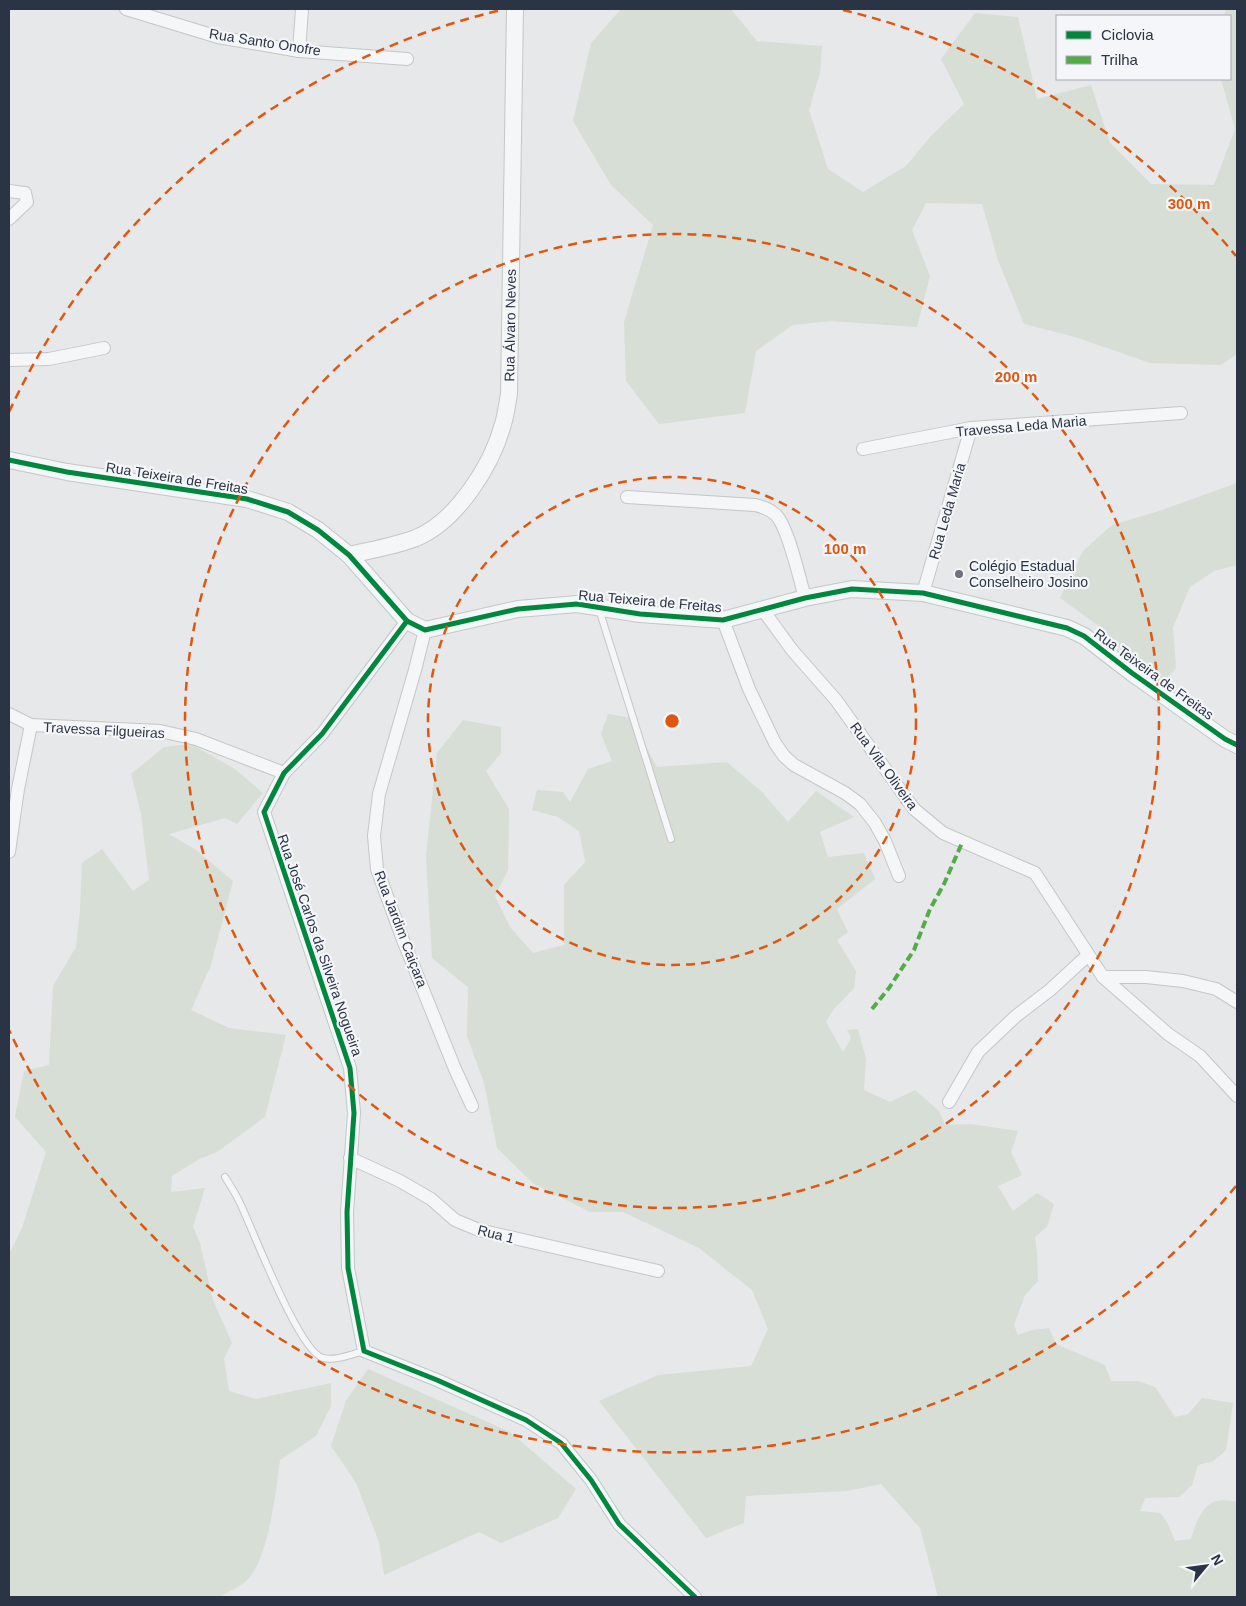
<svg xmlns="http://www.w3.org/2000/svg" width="1246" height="1606" font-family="Helvetica,sans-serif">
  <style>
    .green { fill: #d6ded6 }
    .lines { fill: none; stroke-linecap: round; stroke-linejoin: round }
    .service-casing { stroke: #c4c6c8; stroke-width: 8 }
    .minor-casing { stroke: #c4c6c8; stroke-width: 14 }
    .tertiary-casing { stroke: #c4c6c8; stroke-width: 18 }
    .service { stroke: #f5f6f7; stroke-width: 6 }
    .minor { stroke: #f5f6f7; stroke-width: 12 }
    .tertiary { stroke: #f5f6f7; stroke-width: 16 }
    .quiet { stroke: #54ac47; stroke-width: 4; stroke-dasharray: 8 4; stroke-linecap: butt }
    .cycleway-casing { stroke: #f4f6f9; stroke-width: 8 }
    .cycleway { stroke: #00873e; stroke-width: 5 }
    .ring { fill: none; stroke: #df570f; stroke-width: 2.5; stroke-dasharray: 9 6 }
    .poi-dot { fill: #6c737f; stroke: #f4f6f9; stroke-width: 2 }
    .labels { text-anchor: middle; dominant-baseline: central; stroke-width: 4.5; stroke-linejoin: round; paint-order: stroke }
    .street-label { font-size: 14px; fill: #2b3445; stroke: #f4f6f9 }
    .poi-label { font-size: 14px; fill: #2b3445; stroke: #f4f6f9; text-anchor: start }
    .centre { fill: #df570f; stroke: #f4f6f9; stroke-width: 2.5 }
    .ring-label { font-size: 15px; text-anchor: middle; font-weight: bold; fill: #df570f; stroke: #f4f6f9; stroke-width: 4.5; stroke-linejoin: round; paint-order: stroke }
  </style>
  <rect width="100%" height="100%" fill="#e6e8ea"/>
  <!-- green -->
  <g class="green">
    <path d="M621 9H731L757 41 822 46 820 73 809 110 828 169 863 192 906 166 930 137 964 104 941 59 975 13 1018 17 1037 99 1091 85 1110 143 1151 184 1214 185 1235 129 1221 79H1230V16H1224L1226 9H1237V354L1221 365 1150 363 1075 337 1024 324 998 260 982 204 926 203 912 230 930 276 917 327 831 321 793 325 756 351 745 413 659 424 626 381 624 322 653 225 611 185 573 121 591 43Z"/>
    <path d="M1237 483V565L1214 571 1190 587 1173 627 1176 668 1163 683 1130 659 1099 626 1060 598 1083 551 1112 525 1159 511Z"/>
    <path d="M608 714 631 718 657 767 727 762 763 793 788 822 816 791 854 817 820 832 828 857 864 853 875 879 837 909 848 932 837 940 856 971 854 988 834 1009 826 1022 843 1052 851 1038 847 1030 858 1029 866 1059 864 1090 890 1102 915 1090 939 1111 945 1125 971 1124 1018 1131 1011 1152 1022 1175 998 1186 1013 1211 1037 1193 1054 1204 1047 1227 1035 1237 1037 1253 1038 1281 1025 1295 1014 1325 1018 1335 1032 1330 1049 1328 1056 1344 1105 1365 1111 1381H1138L1155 1387 1175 1417 1188 1414 1202 1398 1233 1403 1226 1450 1214 1461 1198 1465 1192 1485 1179 1497 1145 1498 1140 1511 1160 1513 1167 1522 1175 1541 1191 1539C1199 1513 1206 1494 1237 1502V1597H938L920 1528 881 1484 847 1491 746 1496 744 1523 706 1538 599 1401 658 1375 751 1366 768 1329 752 1290 699 1248 623 1212H590L534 1184 497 1148 484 1083 467 1036 468 987 432 958 426 856 437 753 463 720 501 727V753L486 771 509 809 508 870 495 896 510 927 533 953 564 945V885L585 862 579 831 558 817 532 810 537 790 563 792 570 802 588 769 612 761 601 734Z"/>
    <path d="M191 744 235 769 263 793 237 824 225 818 169 834 196 850 233 881 211 965 191 1010 229 1028 286 1035 265 1117 217 1152 199 1159 172 1176 171 1192 205 1188 193 1227 200 1243 213 1300 232 1343 224 1358 229 1391 256 1399 331 1383V1406L316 1436 280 1460C276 1490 269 1560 246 1581 239 1587 228 1592 220 1597H9V1254L22 1228 46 1152 15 1117 24 1071 49 1065 53 986 76 947 80 909 82 863 102 849 133 891 149 880 141 814 131 774 164 747Z"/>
    <path d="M368 1369 510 1432 576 1489 558 1518 501 1543 479 1532 384 1575 379 1542 356 1483 331 1446 346 1401Z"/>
  </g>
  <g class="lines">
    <defs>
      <g id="service">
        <path d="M599 609 671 839"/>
        <path d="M225 1177C230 1185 236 1194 240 1203 253 1230 299 1352 323 1358 336 1361 352 1354 364 1351"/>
      </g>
      <g id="minor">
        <path d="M126 9 218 37 299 51 407 59"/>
        <path d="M299 51 302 9"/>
        <path d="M9 191 25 193 27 202 9 219"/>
        <path d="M9 360 49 359 104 348"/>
        <path d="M863 449 971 428 1181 413"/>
        <path d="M627 497 755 505C763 507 770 509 776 515 788 527 800 580 805 598"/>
        <path d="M923 593 971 428"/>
        <path d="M763 610 792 650 836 700 914 809 943 833 1035 873 1103 977 1168 1034 1200 1056 1237 1096"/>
        <path d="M723 620 749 689 775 743 784 756 794 765 845 793 860 804 875 823 885 841 899 876"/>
        <path d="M407 621 322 734 284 773 264 812 350 1068 354 1113 347 1212 348 1268 364 1351 437 1380 526 1420 561 1443 591 1480 619 1524 695 1597"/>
        <path d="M425 630 415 670 379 794 374 836 377 869 403 940 455 1069 472 1106"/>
        <path d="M9 714 31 725 160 731 196 739 284 773"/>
        <path d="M9 852 18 789 31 725"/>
        <path d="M1103 977H1146L1183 981 1216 989 1237 1002"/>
        <path d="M949 1102 978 1052 1016 1016 1050 990 1087 956"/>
        <path d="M350 1158 400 1181 431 1199 455 1220 479 1230 658 1271"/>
      </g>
      <g id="tertiary">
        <path d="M9 460 67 472 247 499 288 512 318 530 349 555 407 621 425 630 518 609 577 604 640 614 723 620 805 598 852 589 923 593 1067 628 1084 636 1132 673 1225 739 1237 745"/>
        <path id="s1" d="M349 555C371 550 395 546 416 538 457 521 492 465 503 424 506 415 507 404 509 394L515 9"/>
      </g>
    </defs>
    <!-- service casing -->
    <use href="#service" class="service-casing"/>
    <!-- minor casing -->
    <use href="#minor" class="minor-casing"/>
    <!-- tertiary casing -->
    <use href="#tertiary" class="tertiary-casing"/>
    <!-- service -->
    <use href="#service" class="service"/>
    <!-- minor -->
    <use href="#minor" class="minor"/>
    <!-- tertiary -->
    <use href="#tertiary" class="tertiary"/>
    <!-- quiet -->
    <path class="quiet" d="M872 1009 889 988 914 950 930 909 944 884 962 843"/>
    <defs>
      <g id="cycleway">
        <path d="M9 460 67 472 247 499 288 512 318 530 349 555 407 621 425 630 518 609 577 604 640 614 723 620 805 598 852 589 923 593 1067 628 1084 636 1132 673 1225 739 1237 745"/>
        <path d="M407 621 322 734 284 773 264 812 350 1068 354 1113 347 1212 348 1268 364 1351 437 1380 526 1420 561 1443 591 1480 619 1524 695 1597"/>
      </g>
    </defs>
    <!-- cycleway casing -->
    <use href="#cycleway" class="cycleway-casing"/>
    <!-- cycleway -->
    <use href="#cycleway" class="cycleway"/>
  </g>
  <!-- distance rings -->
  <g class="ring">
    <circle cx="672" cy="721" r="244"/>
    <circle cx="672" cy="721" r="487"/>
    <path d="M1236 1186A731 731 0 0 1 9 1030M9 412A731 731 0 0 1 501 10M843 10A731 731 0 0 1 1236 256"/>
  </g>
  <!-- markers -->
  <circle class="poi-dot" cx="959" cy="574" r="5"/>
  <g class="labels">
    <!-- street labels -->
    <g class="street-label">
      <text transform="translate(265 42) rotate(9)">Rua Santo Onofre</text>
      <text stroke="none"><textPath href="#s1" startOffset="316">Rua Álvaro Neves</textPath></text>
      <text transform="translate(1021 426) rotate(-5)">Travessa Leda Maria</text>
      <text transform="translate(177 478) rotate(9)">Rua Teixeira de Freitas</text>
      <text transform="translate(947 511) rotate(-74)">Rua Leda Maria</text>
      <text transform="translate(650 601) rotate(5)">Rua Teixeira de Freitas</text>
      <text transform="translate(1154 674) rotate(36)">Rua Teixeira de Freitas</text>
      <text transform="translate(104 730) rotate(3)">Travessa Filgueiras</text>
      <text transform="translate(884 766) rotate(54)">Rua Vila Oliveira</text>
      <text transform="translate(401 929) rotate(69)">Rua Jardim Caiçara</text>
      <text transform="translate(320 945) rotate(71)">Rua José Carlos da Silveira Nogueira</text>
      <text transform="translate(496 1234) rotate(14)">Rua 1</text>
    </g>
    <!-- poi labels -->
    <g class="poi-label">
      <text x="969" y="566">Colégio Estadual<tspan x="969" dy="16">Conselheiro Josino</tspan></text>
    </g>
  </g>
  <circle cx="672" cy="721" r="8" class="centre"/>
  <g class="ring-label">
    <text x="1189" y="209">300 m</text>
    <text x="1016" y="382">200 m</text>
    <text x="845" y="554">100 m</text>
  </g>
  <!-- border -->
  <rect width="1246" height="1606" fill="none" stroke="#2b3445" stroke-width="20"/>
  <!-- legend -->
  <rect x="1056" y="15" width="175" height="65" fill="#f4f6f9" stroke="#a4a8b1"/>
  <rect x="1066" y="31" width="25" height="8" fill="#00873e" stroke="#a4a8b1"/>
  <text x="1101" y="40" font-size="15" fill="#2b3445">Ciclovia</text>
  <rect x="1066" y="56" width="25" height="8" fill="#54ac47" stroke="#a4a8b1"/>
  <text x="1101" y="65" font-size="15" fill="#2b3445">Trilha</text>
  <!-- north arrow -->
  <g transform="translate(1206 1566) rotate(61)" stroke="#f4f6f9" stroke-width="4" paint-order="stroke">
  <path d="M0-4L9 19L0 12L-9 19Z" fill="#2b3445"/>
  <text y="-8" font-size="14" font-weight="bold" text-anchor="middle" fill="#2b3445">N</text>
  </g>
</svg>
